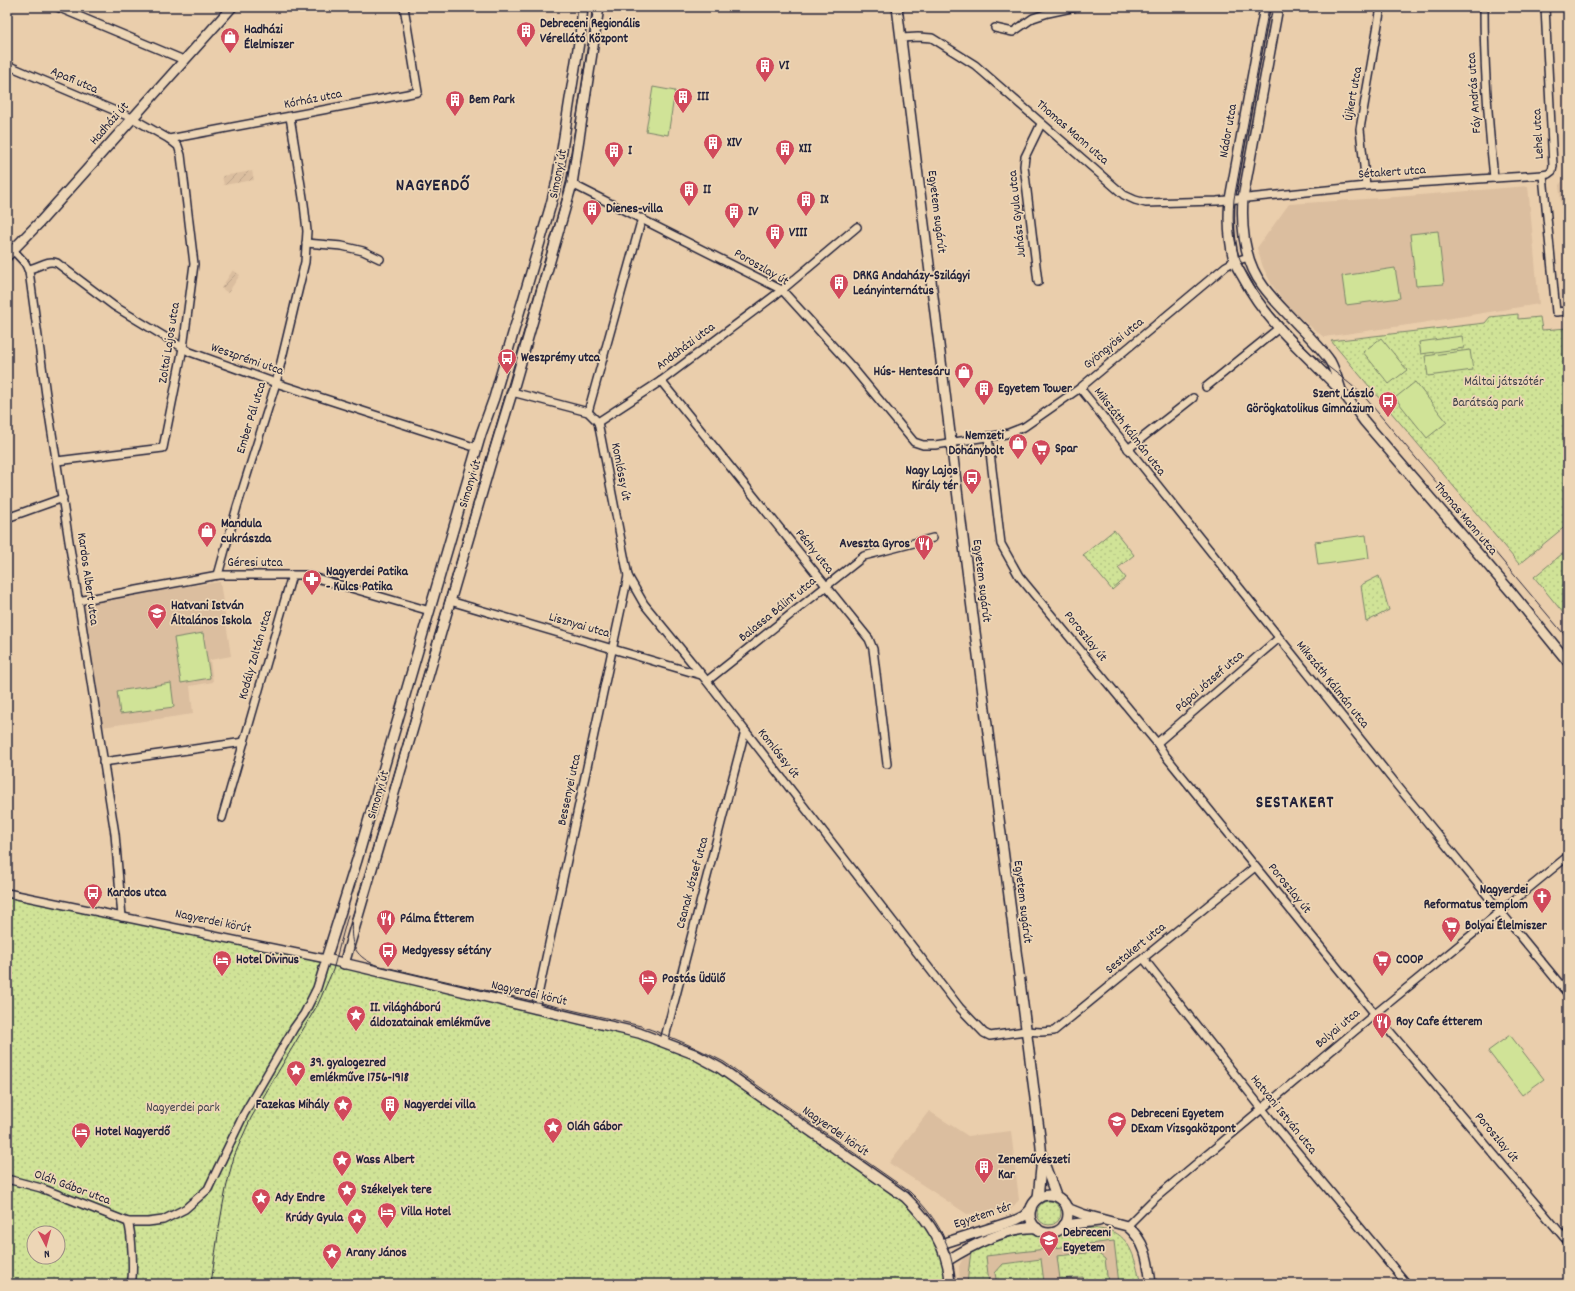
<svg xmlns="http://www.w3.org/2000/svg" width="1575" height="1291" font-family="Dekko,sans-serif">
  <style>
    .built { fill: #dbbe9f }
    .industrial { fill: url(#industrial-furrows) }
    .grass { fill: url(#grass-dots); stroke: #798269; fill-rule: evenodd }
    .garden { fill: #d0e397; stroke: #798269 }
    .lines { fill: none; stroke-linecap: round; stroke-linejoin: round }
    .minor-casing { stroke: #22223b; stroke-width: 10 }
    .tertiary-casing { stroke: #22223b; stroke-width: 12 }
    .minor { stroke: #edd6b6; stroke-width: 7 }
    .tertiary { stroke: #edd6b6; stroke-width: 9 }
    .tram { stroke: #22223b; stroke-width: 1 }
    .labels { text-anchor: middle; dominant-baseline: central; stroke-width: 3.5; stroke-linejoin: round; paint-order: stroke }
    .poi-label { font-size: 13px; font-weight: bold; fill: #22223b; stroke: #edd6b6; text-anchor: start }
    .street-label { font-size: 13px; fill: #22223b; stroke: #edd6b6 }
    .park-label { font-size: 13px; fill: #3c3f49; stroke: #edd6b6 }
    .district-label { font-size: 17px; font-weight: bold; letter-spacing: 1px; fill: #22223b; stroke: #edd6b6 }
  </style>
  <defs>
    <pattern id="industrial-furrows" width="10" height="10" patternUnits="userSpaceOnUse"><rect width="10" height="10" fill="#dbbe9f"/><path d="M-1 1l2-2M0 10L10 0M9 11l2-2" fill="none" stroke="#bca38a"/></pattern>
    <pattern id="grass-dots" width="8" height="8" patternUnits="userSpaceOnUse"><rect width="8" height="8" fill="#d0e397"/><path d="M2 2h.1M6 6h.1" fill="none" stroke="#b2c283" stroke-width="1.8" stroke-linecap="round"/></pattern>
  </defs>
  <rect width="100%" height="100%" fill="#eaceac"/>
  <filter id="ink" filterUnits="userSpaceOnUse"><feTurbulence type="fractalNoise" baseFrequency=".025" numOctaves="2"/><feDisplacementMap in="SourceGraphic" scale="8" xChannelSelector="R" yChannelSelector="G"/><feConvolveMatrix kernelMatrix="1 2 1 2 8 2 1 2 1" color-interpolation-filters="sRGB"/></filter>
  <g filter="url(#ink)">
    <!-- built -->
    <g class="built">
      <path d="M1568 133V273L1559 185 1566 177 1562 134Z"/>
      <path d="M1528 186 1539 304 1415 324 1324 337 1317 332 1298 316 1284 301 1272 285 1263 267 1257 248 1289 204 1396 197Z"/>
      <path d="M220 582 231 656 210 660 213 682 190 686 193 714 102 727 83 604 168 589Z"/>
      <path d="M929 1111 968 1136 1011 1131 1019 1200 1010 1210 967 1214 889 1163Z"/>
      <path d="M1092 1228 1114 1232 1127 1242 1134 1260 1141 1284H960L959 1266 965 1255 972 1248 1028 1230 1048 1237Z"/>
    </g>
    <!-- industrial -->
    <g class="industrial">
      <path d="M252 171 254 180 224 185 222 176Z"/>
      <path d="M233 270 240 275 228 293 221 288Z"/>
    </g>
    <!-- grass -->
    <g class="grass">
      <path d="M1518 314V319L1540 317 1542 330 1568 328V524L1519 564 1331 341 1485 323 1490 317Z"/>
      <path d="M1114 530 1134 555 1118 568 1126 578 1112 590 1083 555Z"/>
      <path d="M1562 554H1568V619L1534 577Z"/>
      <path d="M1379 576 1389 610 1366 622 1361 585Z"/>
      <path d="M7 893 186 930 664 1041 714 1070 753 1095 900 1198 925 1228 941 1244 950 1284H7ZM34 1233H58V1257H34Z"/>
      <circle cx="1049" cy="1213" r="12"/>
      <path d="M1092 1228C1099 1229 1108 1230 1114 1232 1133 1241 1136 1266 1141 1284H1119L1114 1241 986 1256 989 1284H967L970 1259 972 1248 1028 1230 1048 1237Z"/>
      <path d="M1096 1252 1105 1259 1108 1284H1084L1083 1277 1060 1279 1057 1256Z"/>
      <path d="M1041 1259 1044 1282 1026 1284H997L995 1273 1003 1264Z"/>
    </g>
    <!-- garden -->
    <g class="garden">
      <path d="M653 87 675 91 668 135 646 131Z"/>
      <path d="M1438 231 1444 284 1416 286 1410 234Z"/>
      <path d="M1395 268 1400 298 1346 305 1342 276Z"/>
      <path d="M1462 336 1464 348 1421 354 1419 342Z"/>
      <path d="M1381 338 1407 370 1389 384 1363 352Z"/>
      <path d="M1470 350 1473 370 1428 376 1425 356Z"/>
      <path d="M1415 382 1447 422 1427 438 1395 398Z"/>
      <path d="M1366 535 1369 558 1318 565 1315 542Z"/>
      <path d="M203 633 210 678 181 683 174 638Z"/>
      <path d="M171 683 174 707 120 714 117 691Z"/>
      <path d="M1510 1035 1544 1079 1522 1095 1488 1051Z"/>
    </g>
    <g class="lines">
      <defs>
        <g id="minor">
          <path d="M57 7 184 60"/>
          <path d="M1484 7C1484 64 1488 121 1494 178"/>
          <path d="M1545 7 1553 166 1552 171 1548 174 1543 175 1556 312 1568 311"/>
          <path d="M995 28 1013 32 1033 18 1048 13 1076 7"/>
          <path d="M901 38 918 37 932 38 975 65 1124 195 1135 200 1146 203 1217 201 1366 186 1543 175"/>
          <path d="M7 65 132 118 169 139 418 92 404 7"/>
          <path d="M572 184 782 290 852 367 914 442 923 445H935L1006 434 1024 427 1080 388 1226 266 1235 261 1249 257"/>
          <path d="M1366 186 1360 129 1381 7"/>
          <path d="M306 243 342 246 363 251 380 259"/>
          <path d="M13 250 25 263 29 271 46 395 115 834 122 917"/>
          <path d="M28 269C39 268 46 259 57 263L114 306 190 352 276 383 477 448"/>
          <path d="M1038 282 1024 166 1025 157 1041 124"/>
          <path d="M661 381 869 639 873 649 887 764"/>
          <path d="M1206 387 1279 328"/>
          <path d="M1080 388 1400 789 1568 994"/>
          <path d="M512 392 588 412 598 422"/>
          <path d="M588 412 642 218"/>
          <path d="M598 422 628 576 644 604 702 675 960 1008 984 1033 990 1036 1025 1031 1041 1032 1054 1031 1255 867"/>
          <path d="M598 422 661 381 782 290 857 227"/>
          <path d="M988 436 1001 544 1019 576 1157 743 1164 754 1375 1014 1568 1242"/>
          <path d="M1128 449 1193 398"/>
          <path d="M57 461 163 448 183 348 194 264 181 155 178 146 169 139"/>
          <path d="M7 518 63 498"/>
          <path d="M218 575 237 507 276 383 305 262 307 231 304 204 290 117"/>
          <path d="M78 601 218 575H306L430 611"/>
          <path d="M450 601 701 675"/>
          <path d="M707 681 864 556 933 538"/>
          <path d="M1157 743 1279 638"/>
          <path d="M103 762 244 742"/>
          <path d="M222 818 292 575"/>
          <path d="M7 893 326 959 317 988 304 1014 294 1028 244 1114 208 1189 185 1209 163 1220 148 1222H128L41 1188 7 1179"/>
          <path d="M1144 959 1274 1124 1407 1284"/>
          <path d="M535 1009 628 576"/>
          <path d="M664 1041 745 731"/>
          <path d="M128 1222C132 1233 134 1273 131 1284"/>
          <path d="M1127 1226 1153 1200 1375 1014 1568 856"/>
        </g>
        <g id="tertiary">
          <path d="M583 7 580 36 557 181 550 208 494 398 481 434 357 860 326 959 639 1033 694 1054 720 1068 905 1197C930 1221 949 1249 950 1284"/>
          <path d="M897 7 965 554 1040 1137 1042 1158 1038 1198"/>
          <path d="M1265 7 1230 199C1228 220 1229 240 1234 260 1236 267 1241 273 1244 279 1267 323 1308 356 1342 392 1350 401 1357 411 1364 421L1512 593 1568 662"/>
          <path d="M1278 7 1243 198C1241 228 1244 261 1263 286 1273 300 1286 312 1298 325 1309 336 1321 348 1330 361 1335 370 1338 381 1341 390"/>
          <path d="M7 256 41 221 232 7"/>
          <path d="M344 964 490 465 515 383 572 184 599 7"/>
          <path d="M1043 1160 1056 1196"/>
          <circle cx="1049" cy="1214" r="19"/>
          <path d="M1067 1208 1082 1214 1127 1226C1146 1241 1148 1262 1151 1284"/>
          <path d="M1064 1225 1099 1221"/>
          <path d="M941 1244 1016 1220 1024 1216 1031 1209"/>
          <path d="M947 1261C970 1246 1009 1226 1037 1228"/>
        </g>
      </defs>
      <!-- minor casing -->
      <use href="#minor" class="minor-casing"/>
      <!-- tertiary casing -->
      <use href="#tertiary" class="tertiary-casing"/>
      <!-- minor -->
      <use href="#minor" class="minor"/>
      <!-- tertiary -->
      <use href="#tertiary" class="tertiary"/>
      <!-- tram -->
      <g class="tram">
        <path d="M592 7 590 37 566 182 559 211 352 918C350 942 352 955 376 965L641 1026C670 1036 697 1048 724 1062L910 1192C938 1219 952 1244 955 1284"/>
        <path d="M1269 7 1234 199C1229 251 1245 280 1278 318 1287 328 1296 340 1306 349 1325 365 1345 379 1363 395L1568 639"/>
        <path d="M211 1284C217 1242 222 1198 234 1157 239 1144 245 1131 251 1118L318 1004 333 970 348 915"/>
      </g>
    </g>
  </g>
  <!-- icons -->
  <defs>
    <symbol id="building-pin" viewBox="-11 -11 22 30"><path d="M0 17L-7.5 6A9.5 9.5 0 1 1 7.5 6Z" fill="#d1495b" stroke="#edd6b6"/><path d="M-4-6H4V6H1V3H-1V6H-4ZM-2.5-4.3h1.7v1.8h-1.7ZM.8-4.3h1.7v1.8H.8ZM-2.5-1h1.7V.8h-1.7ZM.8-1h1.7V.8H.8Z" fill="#fff"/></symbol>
    <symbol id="shop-pin" viewBox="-11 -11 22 30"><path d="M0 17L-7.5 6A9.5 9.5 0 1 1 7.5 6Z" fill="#d1495b" stroke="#edd6b6"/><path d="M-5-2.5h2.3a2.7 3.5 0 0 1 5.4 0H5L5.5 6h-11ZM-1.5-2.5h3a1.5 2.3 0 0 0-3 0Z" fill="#fff"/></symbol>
    <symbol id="bus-pin" viewBox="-11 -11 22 30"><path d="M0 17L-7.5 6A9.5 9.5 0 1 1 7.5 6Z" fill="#d1495b" stroke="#edd6b6"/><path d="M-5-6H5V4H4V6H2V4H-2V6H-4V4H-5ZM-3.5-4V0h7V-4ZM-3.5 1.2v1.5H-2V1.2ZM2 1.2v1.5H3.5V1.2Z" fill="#fff"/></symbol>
    <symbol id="supermarket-pin" viewBox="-11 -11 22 30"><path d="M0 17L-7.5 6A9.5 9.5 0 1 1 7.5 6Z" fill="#d1495b" stroke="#edd6b6"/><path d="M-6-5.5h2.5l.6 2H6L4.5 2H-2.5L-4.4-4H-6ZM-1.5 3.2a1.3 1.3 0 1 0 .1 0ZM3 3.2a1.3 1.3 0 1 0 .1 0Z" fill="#fff"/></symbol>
    <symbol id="restaurant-pin" viewBox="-11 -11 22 30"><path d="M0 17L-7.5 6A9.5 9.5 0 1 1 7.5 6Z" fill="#d1495b" stroke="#edd6b6"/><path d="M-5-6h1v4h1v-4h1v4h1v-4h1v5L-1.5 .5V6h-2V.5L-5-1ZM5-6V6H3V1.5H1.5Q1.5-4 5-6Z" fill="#fff"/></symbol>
    <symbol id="pharmacy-pin" viewBox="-11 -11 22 30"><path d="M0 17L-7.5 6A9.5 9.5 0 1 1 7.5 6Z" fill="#d1495b" stroke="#edd6b6"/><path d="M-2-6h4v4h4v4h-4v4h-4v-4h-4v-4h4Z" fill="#fff"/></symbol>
    <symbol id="school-pin" viewBox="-11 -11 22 30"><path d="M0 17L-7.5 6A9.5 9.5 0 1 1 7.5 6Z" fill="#d1495b" stroke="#edd6b6"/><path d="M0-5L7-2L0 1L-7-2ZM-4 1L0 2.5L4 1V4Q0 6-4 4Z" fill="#fff"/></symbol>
    <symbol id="church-pin" viewBox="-11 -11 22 30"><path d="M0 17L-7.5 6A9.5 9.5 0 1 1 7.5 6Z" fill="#d1495b" stroke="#edd6b6"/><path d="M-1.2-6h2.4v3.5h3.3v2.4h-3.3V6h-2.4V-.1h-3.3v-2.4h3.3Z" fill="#fff"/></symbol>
    <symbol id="hotel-pin" viewBox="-11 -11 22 30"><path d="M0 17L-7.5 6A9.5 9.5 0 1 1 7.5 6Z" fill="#d1495b" stroke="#edd6b6"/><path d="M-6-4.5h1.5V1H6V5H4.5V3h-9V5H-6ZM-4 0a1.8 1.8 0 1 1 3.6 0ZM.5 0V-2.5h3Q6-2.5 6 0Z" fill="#fff"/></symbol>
    <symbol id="sight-pin" viewBox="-11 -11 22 30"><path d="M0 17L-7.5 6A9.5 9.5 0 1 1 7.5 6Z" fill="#d1495b" stroke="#edd6b6"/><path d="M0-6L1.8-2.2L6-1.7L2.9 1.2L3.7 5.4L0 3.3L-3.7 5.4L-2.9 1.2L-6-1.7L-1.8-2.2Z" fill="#fff"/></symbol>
    <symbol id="university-pin" viewBox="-11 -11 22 30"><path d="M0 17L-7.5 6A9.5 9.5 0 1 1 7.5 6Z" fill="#d1495b" stroke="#edd6b6"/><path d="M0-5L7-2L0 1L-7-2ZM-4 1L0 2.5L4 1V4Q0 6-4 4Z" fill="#fff"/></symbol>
  </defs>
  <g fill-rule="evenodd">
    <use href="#building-pin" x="515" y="20" width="22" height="30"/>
    <use href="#shop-pin" x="219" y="26" width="22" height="30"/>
    <use href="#building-pin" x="754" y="55" width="22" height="30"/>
    <use href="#building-pin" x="672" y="86" width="22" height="30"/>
    <use href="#building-pin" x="444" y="89" width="22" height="30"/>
    <use href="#building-pin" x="702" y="132" width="22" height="30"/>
    <use href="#building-pin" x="774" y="138" width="22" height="30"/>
    <use href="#building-pin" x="603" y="140" width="22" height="30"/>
    <use href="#building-pin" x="678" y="179" width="22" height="30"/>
    <use href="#building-pin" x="795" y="189" width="22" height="30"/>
    <use href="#building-pin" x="581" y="198" width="22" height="30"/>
    <use href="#building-pin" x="723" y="201" width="22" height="30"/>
    <use href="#building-pin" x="764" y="222" width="22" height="30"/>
    <use href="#building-pin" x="828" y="272" width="22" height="30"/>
    <use href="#bus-pin" x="496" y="347" width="22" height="30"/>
    <use href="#shop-pin" x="953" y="361" width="22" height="30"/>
    <use href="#building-pin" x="973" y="378" width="22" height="30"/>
    <use href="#bus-pin" x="1377" y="390" width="22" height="30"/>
    <use href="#shop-pin" x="1007" y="432" width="22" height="30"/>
    <use href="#supermarket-pin" x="1030" y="438" width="22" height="30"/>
    <use href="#bus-pin" x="961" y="467" width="22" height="30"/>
    <use href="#shop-pin" x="196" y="520" width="22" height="30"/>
    <use href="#restaurant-pin" x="913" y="533" width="22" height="30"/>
    <use href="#pharmacy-pin" x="301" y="568" width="22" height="30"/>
    <use href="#school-pin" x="146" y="602" width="22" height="30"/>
    <use href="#bus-pin" x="82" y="882" width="22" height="30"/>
    <use href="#church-pin" x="1531" y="886" width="22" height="30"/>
    <use href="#restaurant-pin" x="375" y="908" width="22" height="30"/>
    <use href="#supermarket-pin" x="1440" y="915" width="22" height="30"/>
    <use href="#bus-pin" x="377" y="940" width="22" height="30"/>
    <use href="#hotel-pin" x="211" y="949" width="22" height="30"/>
    <use href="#supermarket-pin" x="1371" y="949" width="22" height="30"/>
    <use href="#hotel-pin" x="637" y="968" width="22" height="30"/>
    <use href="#sight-pin" x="345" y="1004" width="22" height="30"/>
    <use href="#restaurant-pin" x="1371" y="1011" width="22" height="30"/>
    <use href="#sight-pin" x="285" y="1059" width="22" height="30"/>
    <use href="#sight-pin" x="332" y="1094" width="22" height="30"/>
    <use href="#building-pin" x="379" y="1094" width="22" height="30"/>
    <use href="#university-pin" x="1106" y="1110" width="22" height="30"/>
    <use href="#sight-pin" x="542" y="1116" width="22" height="30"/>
    <use href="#hotel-pin" x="70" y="1121" width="22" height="30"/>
    <use href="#sight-pin" x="331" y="1149" width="22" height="30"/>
    <use href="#building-pin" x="973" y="1156" width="22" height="30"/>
    <use href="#sight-pin" x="336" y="1179" width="22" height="30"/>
    <use href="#sight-pin" x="250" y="1187" width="22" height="30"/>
    <use href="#hotel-pin" x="376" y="1201" width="22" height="30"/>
    <use href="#sight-pin" x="346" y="1207" width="22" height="30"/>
    <use href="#university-pin" x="1038" y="1229" width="22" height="30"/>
    <use href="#sight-pin" x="321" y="1242" width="22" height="30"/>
  </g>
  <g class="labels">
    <!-- poi labels -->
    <g class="poi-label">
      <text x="540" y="24">Debreceni Regionális<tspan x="540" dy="15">Vérellátó Központ</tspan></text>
      <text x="244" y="30">Hadházi<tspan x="244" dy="15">Élelmiszer</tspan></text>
      <text x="779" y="66">VI</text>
      <text x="697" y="97">III</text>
      <text x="469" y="100">Bem Park</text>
      <text x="727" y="143">XIV</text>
      <text x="799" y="149">XII</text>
      <text x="628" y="151">I</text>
      <text x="703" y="190">II</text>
      <text x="820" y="200">IX</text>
      <text x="606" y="209">Dienes-villa</text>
      <text x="748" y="212">IV</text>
      <text x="789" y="233">VIII</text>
      <text x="853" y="276">DRKG Andaházy-Szilágyi<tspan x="853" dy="15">Leányinternátus</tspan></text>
      <text x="521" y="358">Weszprémy utca</text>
      <text x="950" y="372" text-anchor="end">Hús- Hentesáru</text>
      <text x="998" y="389">Egyetem Tower</text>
      <text x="1374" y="394" text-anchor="end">Szent László<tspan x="1374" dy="15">Görögkatolikus Gimnázium</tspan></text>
      <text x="1004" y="436" text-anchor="end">Nemzeti<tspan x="1004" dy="15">Dohánybolt</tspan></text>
      <text x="1055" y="449">Spar</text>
      <text x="958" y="471" text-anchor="end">Nagy Lajos<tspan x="958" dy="15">Király tér</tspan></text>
      <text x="221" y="524">Mandula<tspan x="221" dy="15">cukrászda</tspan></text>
      <text x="910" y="544" text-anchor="end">Aveszta Gyros</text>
      <text x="326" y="572">Nagyerdei Patika<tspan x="326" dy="15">- Kulcs Patika</tspan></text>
      <text x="171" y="606">Hatvani István<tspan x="171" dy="15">Általános Iskola</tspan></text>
      <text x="1528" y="890" text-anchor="end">Nagyerdei<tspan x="1528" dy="15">Reformatus templom</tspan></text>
      <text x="107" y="893">Kardos utca</text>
      <text x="400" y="919">Pálma Étterem</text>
      <text x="1465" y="926">Bolyai Élelmiszer</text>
      <text x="402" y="951">Medgyessy sétány</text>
      <text x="236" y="960">Hotel Divinus</text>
      <text x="1396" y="960">COOP</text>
      <text x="662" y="979">Postás Üdülő</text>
      <text x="370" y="1008">II. világháború<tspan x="370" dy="15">áldozatainak emlékműve</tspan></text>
      <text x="1396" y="1022">Roy Cafe étterem</text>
      <text x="310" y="1063">39. gyalogezred<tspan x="310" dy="15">emlékműve 1756-1918</tspan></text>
      <text x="329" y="1105" text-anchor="end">Fazekas Mihály</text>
      <text x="404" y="1105">Nagyerdei villa</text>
      <text x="1131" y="1114">Debreceni Egyetem<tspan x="1131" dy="15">DExam Vizsgaközpont</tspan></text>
      <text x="567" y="1127">Oláh Gábor</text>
      <text x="95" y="1132">Hotel Nagyerdő</text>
      <text x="356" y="1160">Wass Albert</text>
      <text x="998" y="1160">Zeneművészeti<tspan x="998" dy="15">Kar</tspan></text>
      <text x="361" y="1190">Székelyek tere</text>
      <text x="275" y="1198">Ady Endre</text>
      <text x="401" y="1212">Villa Hotel</text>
      <text x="343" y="1218" text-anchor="end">Krúdy Gyula</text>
      <text x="1063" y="1233">Debreceni<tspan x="1063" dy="15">Egyetem</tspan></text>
      <text x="346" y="1253">Arany János</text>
    </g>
    <!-- street labels -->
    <g class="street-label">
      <text transform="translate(74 81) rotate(23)">Apafi utca</text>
      <text transform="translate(1475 93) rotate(-94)">Fáy András utca</text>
      <text transform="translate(1354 94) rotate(-80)">Újkert utca</text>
      <text transform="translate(313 100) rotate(-11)">Kórház utca</text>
      <text transform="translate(110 124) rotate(-49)">Hadházi út</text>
      <text transform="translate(1229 131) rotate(-80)">Nádor utca</text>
      <text transform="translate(1072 133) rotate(41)">Thomas Mann utca</text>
      <text transform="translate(1539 134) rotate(-93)">Lehel utca</text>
      <text transform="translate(1392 173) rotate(-4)">Sétakert utca</text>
      <text transform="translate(559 174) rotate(-79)">Simonyi út</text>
      <text transform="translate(936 212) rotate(83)">Egyetem sugárút</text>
      <text transform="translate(1018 214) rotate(-96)">Juhász Gyula utca</text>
      <text transform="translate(761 268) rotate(30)">Poroszlay út</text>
      <text transform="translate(170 343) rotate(-81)">Zoltai Lajos utca</text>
      <text transform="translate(1114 344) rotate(-39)">Gyöngyösi utca</text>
      <text transform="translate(686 347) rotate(-37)">Andaházi utca</text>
      <text transform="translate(247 360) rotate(19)">Weszprémi utca</text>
      <text transform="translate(252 418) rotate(-73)">Ember Pál utca</text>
      <text transform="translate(1129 432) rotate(52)">Mikszáth Kálmán utca</text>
      <text transform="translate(620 472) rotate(79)">Komlóssy út</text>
      <text transform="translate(471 484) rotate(-73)">Simonyi út</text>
      <text transform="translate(1465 519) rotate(50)">Thomas Mann utca</text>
      <text transform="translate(814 552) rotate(51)">Péchy utca</text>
      <text x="255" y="563">Géresi utca</text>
      <text transform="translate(87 579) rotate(82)">Kardos Albert utca</text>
      <text transform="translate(981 581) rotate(83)">Egyetem sugárút</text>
      <text transform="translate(778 610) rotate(-39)">Balassa Bálint utca</text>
      <text transform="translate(579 626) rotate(16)">Lisznyai utca</text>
      <text transform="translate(1085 637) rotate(51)">Poroszlay út</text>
      <text transform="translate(256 655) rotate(-74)">Kodály Zoltán utca</text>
      <text transform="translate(1210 682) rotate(-41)">Pápai József utca</text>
      <text transform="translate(1332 685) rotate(51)">Mikszáth Kálmán utca</text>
      <text transform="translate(778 754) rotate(52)">Komlóssy út</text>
      <text transform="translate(570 790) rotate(-78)">Bessenyei utca</text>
      <text transform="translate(379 795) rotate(-74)">Simonyi út</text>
      <text transform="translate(693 883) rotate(-75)">Csanak József utca</text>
      <text transform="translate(1289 889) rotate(51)">Poroszlay út</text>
      <text transform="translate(1022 902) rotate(83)">Egyetem sugárút</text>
      <text transform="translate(213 922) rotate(12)">Nagyerdei körút</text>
      <text transform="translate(1136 949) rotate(-39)">Sestakert utca</text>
      <text transform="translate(529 994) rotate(13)">Nagyerdei körút</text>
      <text transform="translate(1338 1029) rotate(-40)">Bolyai utca</text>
      <text transform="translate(1283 1115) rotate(51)">Hatvani István utca</text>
      <text transform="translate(835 1132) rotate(35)">Nagyerdei körút</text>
      <text transform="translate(1496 1138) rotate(50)">Poroszlay út</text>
      <text transform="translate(72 1188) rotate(20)">Oláh Gábor utca</text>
      <text transform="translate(983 1216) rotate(-18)">Egyetem tér</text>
    </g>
    <!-- park labels -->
    <g class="park-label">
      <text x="1504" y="382">Máltai játszótér</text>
      <text x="1488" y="403">Barátság park</text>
      <text x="183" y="1108">Nagyerdei park</text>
    </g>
    <!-- district labels -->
    <g class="district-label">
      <text x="433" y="187">NAGYERDŐ</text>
      <text x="1295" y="804">SESTAKERT</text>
    </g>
  </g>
  <!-- margin -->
  <rect width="1575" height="1291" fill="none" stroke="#edd6b6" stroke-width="24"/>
  <rect x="12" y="12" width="1551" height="1267" fill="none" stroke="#22223b" stroke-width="1.5" filter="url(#ink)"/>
  <!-- north arrow -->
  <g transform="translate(46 1245) rotate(174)"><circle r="19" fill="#edd6b6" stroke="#9c8e85"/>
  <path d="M0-3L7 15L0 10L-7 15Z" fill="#d1495b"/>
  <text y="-6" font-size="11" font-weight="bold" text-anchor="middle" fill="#22223b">N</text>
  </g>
</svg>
